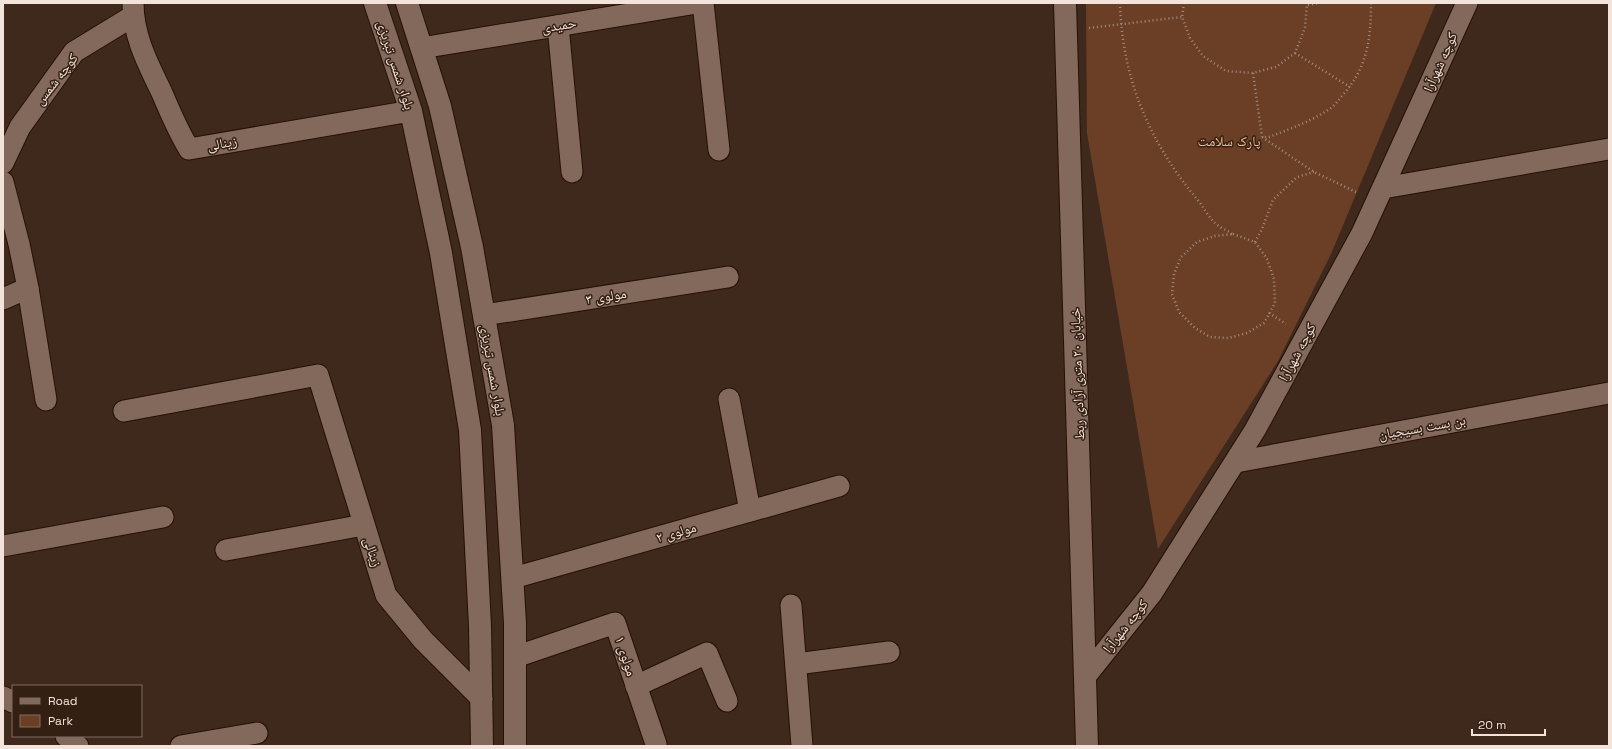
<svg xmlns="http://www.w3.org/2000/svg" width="1612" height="749" font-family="'Space Grotesk','Noto Naskh Arabic',sans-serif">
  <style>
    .green { fill: #6b3f26 }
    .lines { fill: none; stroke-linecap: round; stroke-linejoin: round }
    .street-casing { stroke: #251106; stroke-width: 23 }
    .secondary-casing { stroke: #251106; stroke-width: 24 }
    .path { stroke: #a08e84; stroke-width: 2.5; stroke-dasharray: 1 3; stroke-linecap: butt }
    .street { stroke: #82695b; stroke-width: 21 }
    .secondary { stroke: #82695b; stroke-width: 22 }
    .labels { text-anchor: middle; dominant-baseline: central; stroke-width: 3; stroke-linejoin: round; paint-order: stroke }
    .street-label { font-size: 14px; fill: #f2e3db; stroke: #341f13 }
    .park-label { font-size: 14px; fill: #f7bb9a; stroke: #341f13 }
  </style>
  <rect width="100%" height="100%" fill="#3f291d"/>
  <!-- green -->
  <path class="green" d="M1086 3H1436L1331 254 1278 361 1158 549 1087 133Z"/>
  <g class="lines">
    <defs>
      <g id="street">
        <path d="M133 3C133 36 148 64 162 93 170 112 178 131 189 149L411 111"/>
        <path d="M703 3 719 150"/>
        <path d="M558 26 572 172"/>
        <path d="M421 48 697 3"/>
        <path d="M3 163 20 127 74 52 133 16"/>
        <path d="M3 182 19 244 28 288 3 299"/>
        <path d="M1383 188 1609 149"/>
        <path d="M28 288 46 400"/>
        <path d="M484 315 728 277"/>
        <path d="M729 399 750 511"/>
        <path d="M124 411 318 375 386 595 423 640 482 699"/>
        <path d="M1236 462 1609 393"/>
        <path d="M3 546 163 517"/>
        <path d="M226 550 364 525"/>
        <path d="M513 578 839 486"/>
        <path d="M791 605 802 746"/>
        <path d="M515 657 615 623 656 744"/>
        <path d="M796 664 889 652"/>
        <path d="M1085 677 1152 593 1255 430 1362 233 1467 3"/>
        <path d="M636 686 707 653 727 701"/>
        <path d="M3 697 13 702"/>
        <path d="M66 736 78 746"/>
        <path d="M181 746 257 733"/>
      </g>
      <g id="secondary">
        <path d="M375 3 411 111 441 253 470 430 480 626 482 746"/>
        <path d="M407 3 440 106 472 247 503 425 515 623V746"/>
        <path d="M1065 3 1087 746"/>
      </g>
    </defs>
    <!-- street casing -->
    <use href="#street" class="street-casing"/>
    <!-- secondary casing -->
    <use href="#secondary" class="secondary-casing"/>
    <!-- path -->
    <g class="path">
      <path d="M1120 3C1122 78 1149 141 1196 198 1203 206 1207 215 1214 222 1218 227 1227 230 1232 234"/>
      <path d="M1184 3 1182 17 1190 38 1203 56 1226 71 1253 73 1276 67 1295 53 1305 28 1307 3"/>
      <path d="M1308 5 1319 3"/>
      <path d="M1089 28 1182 17"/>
      <path d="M1295 53 1350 87"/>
      <path d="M1253 73 1262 137"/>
      <path d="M1356 192 1314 172 1262 137H1269C1290 129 1312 121 1331 108 1335 105 1338 101 1341 97 1367 69 1371 40 1371 3"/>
      <path d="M1233 234 1255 242 1267 259 1274 279 1275 303 1264 323 1247 333 1229 338 1210 337 1195 328 1179 312 1172 294 1174 274 1181 257 1197 242 1215 236Z"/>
      <path d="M1255 242 1262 229 1273 200 1297 177 1314 172"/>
      <path d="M1269 313 1286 324"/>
    </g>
    <!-- street -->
    <use href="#street" class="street"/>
    <!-- secondary -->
    <use href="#secondary" class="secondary"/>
  </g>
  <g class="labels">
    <!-- street labels -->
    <g class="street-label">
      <text transform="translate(559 25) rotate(-9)">حمیدی</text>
      <text transform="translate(1440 62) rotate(-66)">کوچه شهرآرا</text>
      <text transform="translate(396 65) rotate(72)">بلوار شمس تبریزی</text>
      <text transform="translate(56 79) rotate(-52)">کوچه شمس</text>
      <text transform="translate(222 143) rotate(-10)">زینالی</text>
      <text transform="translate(606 296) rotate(-9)">مولوی ۳</text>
      <text transform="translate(1297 352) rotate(-62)">کوچه شهرآرا</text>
      <text transform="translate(493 370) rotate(80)">بلوار شمس تبریزی</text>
      <text transform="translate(1077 374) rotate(-92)">خیابان ۲۰ متری آزادی ربط</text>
      <text transform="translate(1422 427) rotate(-10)">بن بست بسیجیان</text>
      <text transform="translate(676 532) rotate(-16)">مولوی ۲</text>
      <text transform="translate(373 552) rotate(72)">زینالی</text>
      <text transform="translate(1125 626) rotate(-52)">کوچه شهرآرا</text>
      <text transform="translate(626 656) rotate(72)">مولوی ۱</text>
    </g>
    <!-- park labels -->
    <g class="park-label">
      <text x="1229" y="141">پارک سلامت</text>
    </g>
  </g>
  <!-- border -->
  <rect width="1612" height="749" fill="none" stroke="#f2e3db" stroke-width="8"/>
  <!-- legend -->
  <rect x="12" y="685" width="130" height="52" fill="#341f13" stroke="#806d63"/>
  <rect x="20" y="698" width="20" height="6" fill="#82695b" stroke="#806d63"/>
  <text x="48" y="705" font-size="12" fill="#f2e3db">Road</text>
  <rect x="20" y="715" width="20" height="12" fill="#6b3f26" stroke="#806d63"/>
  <text x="48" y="725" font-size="12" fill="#f2e3db">Park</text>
  <!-- scale -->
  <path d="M1472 729v6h73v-6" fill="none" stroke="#f2e3db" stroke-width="2"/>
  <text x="1478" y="729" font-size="12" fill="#f2e3db" stroke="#341f13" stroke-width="3" paint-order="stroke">20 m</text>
</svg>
